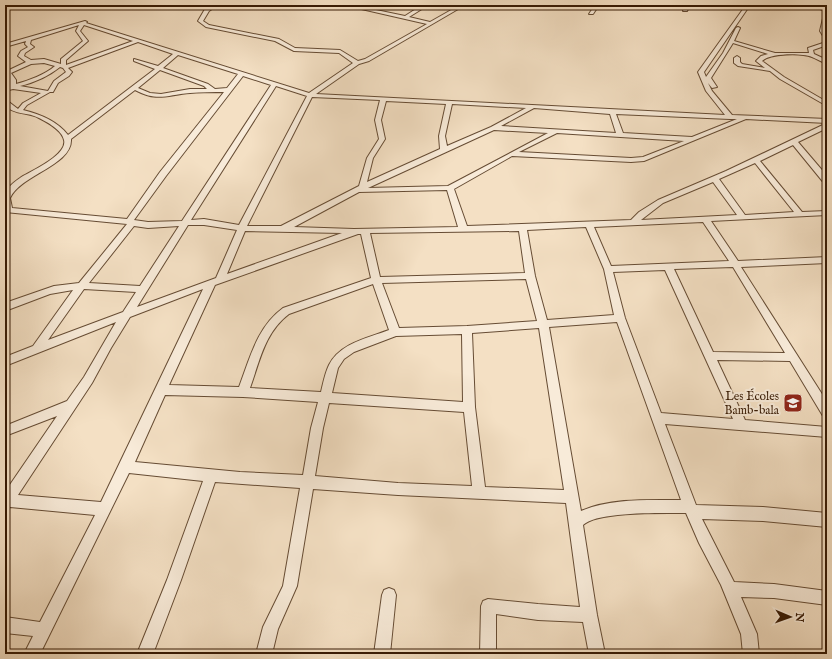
<svg xmlns="http://www.w3.org/2000/svg" width="832" height="659" font-family="'IM FELL English',serif">
  <style>
    .lines { fill: none; stroke-linecap: round; stroke-linejoin: round }
    .minor-casing { stroke: #664c34; stroke-width: 2 }
    .minor { fill: #f8ebd9; fill-rule: evenodd }
    .labels { text-anchor: middle; dominant-baseline: central; stroke-width: 4; stroke-linejoin: round; paint-order: stroke }
    .poi-label { font-size: 12px; fill: #371a04; stroke: #f8ebd9; text-anchor: end }
  </style>
  <rect width="100%" height="100%" fill="#f4e0c4"/>
  <filter id="stains"><feTurbulence type="fractalNoise" baseFrequency=".005" numOctaves="4"/><feColorMatrix values="0 0 0 0 .2 0 0 0 0 .09 0 0 0 0 .02 0 0 0 .5 -.17"/></filter>
  <radialGradient id="worn" r=".72"><stop offset=".6" stop-color="#630" stop-opacity="0"/><stop offset="1" stop-color="#630" stop-opacity=".3"/></radialGradient>
  <g class="lines">
    <defs>
      <g id="minor">
        <path d="M213 5H218L209 11 203 21 209 25 279 39 295 48 340 50 358 61 365 59 427 24 344 5H352L405 16 419 7 412 5 425 7 409 17 430 22 460 5H465L369 61 359 64 316 94 725 115 706 91 698 72 746 5H750L704 72 706 77 723 53 736 28 738 27 740 28 734 41 775 53H809L808 48 823 43 825 39 820 31 825 10 798 5 827 8V19L824 31 827 35V45L813 50 814 54 827 60V64C822 62 817 59 812 57 801 53 771 53 762 61L784 77 827 102V106L780 79 770 71 738 66 734 63V58L737 56 740 58V62L742 64 765 68 756 61 761 56 768 54 733 43 711 78 717 87 712 88 708 83 712 91 732 115 827 119V123L746 119 644 161 631 162 512 156 454 189 467 226 631 220 639 212 658 200 726 171 827 123V128L798 142 827 176V183H824L793 145 760 161 802 212 827 211V215L711 221 738 261 827 257V263L741 267 827 402V417L823 416 790 361 717 360 745 420 827 427V437L665 424 696 505 763 507 827 513V527L763 521 702 519 734 582 774 584 827 591V605L774 598 741 597 757 634 759 654H743L741 634 721 585 699 543 686 513C665 513 597 511 583 525L597 615 605 654H589L583 622 538 620 496 614V654H480L481 606 483 601 488 599 538 604 580 607 566 503 398 495 313 489 297 586 278 629 272 654H256L263 627 283 586 300 488 215 482 181 580 153 654H137L167 580 203 481 129 473 40 654H24L33 636 5 633V617L40 622 95 515 10 507 5 510V492L57 416 5 436V426L67 401 84 377 116 322 5 366V357L33 346 73 290 50 294 5 311V303L54 286 79 283 127 224 5 212V192L6 190C11 185 15 181 20 178 31 171 68 155 64 140 62 130 47 122 39 118 28 112 15 115 5 106V99L18 109 23 103 41 93 13 89 5 91V87L10 86V80L5 72 26 62 18 56 21 51 28 47 25 44 26 41 5 47V44L85 21 87 22 86 23 309 93 353 63 339 53 294 51 275 41 206 27 198 21 205 9ZM79 25 76 31 83 41 61 59V64L44 59 31 60 24 56 25 53 34 47 30 44 31 40ZM84 25 133 41 66 65V60L88 41 80 31ZM138 42 173 54 158 66 134 59V61L155 69 68 135C57 121 40 114 23 110L27 105 50 92H53L58 83 69 76 72 72 68 68ZM178 55 238 74 227 88 215 89 208 84 163 68ZM44 63 55 66C46 74 28 81 16 84V80L11 73 31 64ZM60 67 63 68 66 72 54 81 48 91 20 86C33 83 49 76 60 67ZM160 70 204 86 207 89H190L161 94 150 93 138 88ZM243 76 271 85 182 221 148 222 134 220 166 176ZM276 86 307 96 239 225 204 219 191 220ZM135 90C158 102 166 95 190 93 201 92 213 92 224 92L160 172 127 219 12 208 10 198C20 175 73 165 71 139ZM312 97 380 100 375 120 379 139 367 158 359 186 281 226H247ZM386 101 446 104 439 136 440 149 367 182 373 158 385 139 381 120ZM452 104 526 108 491 127 447 146 445 136ZM534 108 610 114 616 133 501 126ZM616 114 730 119H737L692 137 623 133ZM494 130 548 133 448 186 368 188ZM557 133 684 141 643 157 631 158 519 152ZM755 163 794 212 745 215 719 179ZM713 182 737 215 641 220 663 203ZM447 190 458 227 354 229 294 227 359 192ZM703 222 729 261 611 266 594 227ZM188 225H204L237 230 216 278 137 307ZM134 226 148 228 179 226 140 286 89 283ZM586 227 604 269 614 315 547 320 535 276 527 230ZM245 231 342 233 227 274ZM519 231 525 273 380 277 370 233ZM358 234H361L371 278 283 308C257 327 250 358 239 387L169 385 215 285ZM733 267 785 353 713 352 674 269ZM665 270 733 419 661 413 625 318 613 272ZM526 279 537 321 467 326 399 328 382 283ZM373 284 389 330C368 338 340 343 329 365 325 373 323 384 321 392L250 388C260 360 265 332 289 314ZM84 289 136 292 123 312 48 340ZM203 289 101 502 18 495 92 383 111 348 130 317ZM617 322 681 500C648 500 611 498 581 511L549 327ZM539 328 564 490 485 487 475 407 472 333ZM462 334 463 402 332 393 338 368 344 359 354 352 396 336ZM165 395 243 397 318 402 311 428 303 475 240 472 135 462ZM329 403 464 412 472 486 398 483 315 476 323 428Z"/>
        <path d="M595 5H599L593 14H589Z"/>
        <path d="M686 5H690L687 11H683Z"/>
        <path d="M389 588 394 590 396 595 390 654H374L382 595 384 590Z"/>
      </g>
    </defs>
    <!-- minor casing -->
    <use href="#minor" class="minor-casing"/>
    <!-- minor -->
    <use href="#minor" class="minor"/>
  </g>
  <!-- icons -->
  <defs>
    <symbol id="school-square" viewBox="-11 -11 22 22"><rect x="-9" y="-9" width="18" height="18" rx="4" fill="#8f2418" stroke="#f8ebd9"/><path d="M0-5L7-2L0 1L-7-2ZM-4 1L0 2.5L4 1V4Q0 6-4 4Z" fill="#fff"/></symbol>
  </defs>
  <g fill-rule="evenodd">
    <use href="#school-square" x="782" y="392" width="22" height="22"/>
  </g>
  <g class="labels">
    <!-- poi labels -->
    <g class="poi-label">
      <text x="779" y="396">Les Écoles<tspan x="779" dy="14">Bamb-bala</tspan></text>
    </g>
  </g>
  <!-- margin -->
  <rect width="832" height="659" fill="none" stroke="#f4e0c4" stroke-width="20"/>
  <rect x="6" y="6" width="820" height="647" fill="none" stroke="#371a04" stroke-width="2"/>
  <rect x="10" y="10" width="812" height="639" fill="none" stroke="#371a04"/>
  <!-- north arrow -->
  <g transform="translate(790 617) rotate(92)" stroke="#f8ebd9" stroke-width="3" paint-order="stroke">
  <path d="M0-3L7 15L0 10L-7 15Z" fill="#371a04"/>
  <text y="-6" font-size="11" font-weight="bold" text-anchor="middle" fill="#371a04">N</text>
  </g>
  <rect width="100%" height="100%" filter="url(#stains)"/>
  <rect width="100%" height="100%" fill="url(#worn)"/>
</svg>
